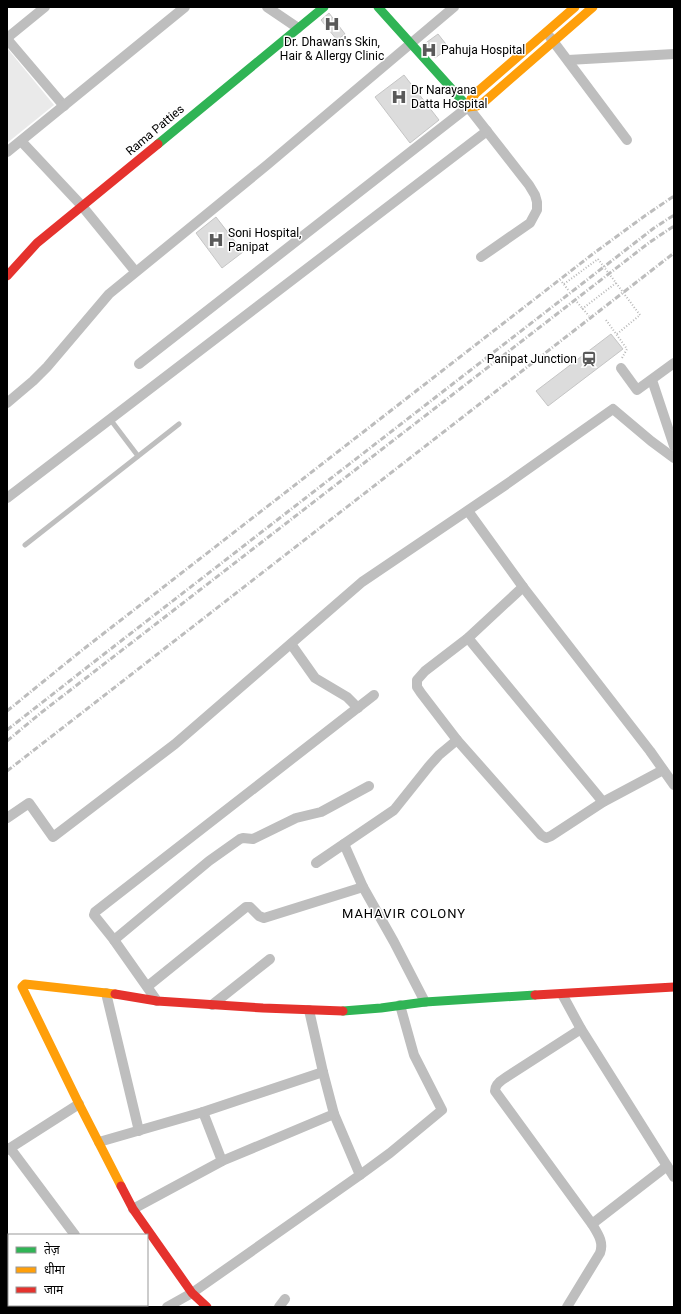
<svg xmlns="http://www.w3.org/2000/svg" width="681" height="1314" font-family="Roboto,'Noto Sans Devanagari',sans-serif">
  <style>
    .green { fill: #eaeaea }
    .building { fill: #dcdcdc; stroke: #c5c5c5 }
    .lines { fill: none; stroke-linecap: round; stroke-linejoin: round }
    .path { stroke: #b8b8b8; stroke-width: 2; stroke-dasharray: 1 2; stroke-linecap: butt }
    .lane { stroke: #bebebe; stroke-width: 5 }
    .street { stroke: #bebebe; stroke-width: 10 }
    .fast { stroke: #30b455; stroke-width: 9 }
    .slow { stroke: #ff9f0a; stroke-width: 9 }
    .jam { stroke: #e5322d; stroke-width: 9 }
    .rail { stroke: #bdbdbd; stroke-width: 3; stroke-dasharray: 6 2 1 2; stroke-linecap: butt }
    .path-bridge { stroke: #b8b8b8; stroke-width: 2; stroke-dasharray: 1 2; stroke-linecap: butt }
    .labels { text-anchor: middle; dominant-baseline: central; stroke-width: 3; stroke-linejoin: round; paint-order: stroke }
    .poi-label { font-size: 12px; fill: #000; stroke: #fff; text-anchor: start }
    .street-label { font-size: 12px; fill: #000; stroke: #fff }
    .neighbourhood-label { font-size: 13px; letter-spacing: 1px; fill: #000; stroke: #fff }
  </style>
  <rect width="100%" height="100%" fill="#fff"/>
  <!-- green -->
  <path class="green" d="M7 48 54 105 7 143Z"/>
  <!-- building -->
  <g class="building">
    <path d="M329 13 345 34 337 40 321 20Z"/>
    <path d="M438 34 449 48 435 58 423 45Z"/>
    <path d="M404 75 439 120 410 143 375 97Z"/>
    <path d="M216 217 243 252 222 268 196 233Z"/>
    <path d="M611 334 623 349 548 406 536 391Z"/>
  </g>
  <g class="lines">
    <!-- path -->
    <g class="path">
      <path d="M562 282 569 291"/>
      <path d="M564 284 598 259"/>
      <path d="M577 302 589 316"/>
      <path d="M582 309 616 283"/>
      <path d="M606 320 627 349 622 358"/>
      <path d="M617 334 640 315"/>
    </g>
    <!-- lane -->
    <g class="lane">
      <path d="M110 419 138 456"/>
      <path d="M25 545 179 424"/>
    </g>
    <!-- street -->
    <g class="street">
      <path d="M267 7 298 28"/>
      <path d="M550 37 627 140"/>
      <path d="M7 38 45 7"/>
      <path d="M7 39 64 106"/>
      <path d="M568 60 674 54"/>
      <path d="M21 141 82 206 135 271"/>
      <path d="M7 152 185 7"/>
      <path d="M139 364 468 107 529 185 535 195 537 202V210L530 223 481 257"/>
      <path d="M621 368 637 390 674 363"/>
      <path d="M652 380 674 446"/>
      <path d="M7 403 33 381 47 367 109 294 267 165 454 7"/>
      <path d="M7 498 487 131"/>
      <path d="M468 511 523 587 650 751 674 785"/>
      <path d="M523 587 468 638 425 671 417 680V687L421 693 457 740 541 835 546 838 551 836 603 802 663 770"/>
      <path d="M468 638 603 802"/>
      <path d="M291 644 315 678 347 697 358 708"/>
      <path d="M7 818 29 803 53 837 175 744 362 582 504 486 613 409 651 441 674 458"/>
      <path d="M344 844 363 887 394 942 425 1002"/>
      <path d="M316 863 394 810 430 765 439 755 457 740"/>
      <path d="M114 940 209 861 240 839 243 838 253 839 296 818 321 812 369 786"/>
      <path d="M148 986 246 907H250L259 916 264 918 363 887"/>
      <path d="M106 993 139 1131"/>
      <path d="M562 994 581 1029 674 1177"/>
      <path d="M157 1001 114 940 94 915 95 912 374 695"/>
      <path d="M212 1005 270 959"/>
      <path d="M309 1010 323 1072 334 1114 360 1175"/>
      <path d="M203 1112 222 1161"/>
      <path d="M99 1142 203 1112 323 1072"/>
      <path d="M10 1148 75 1235"/>
      <path d="M7 1150 79 1104"/>
      <path d="M133 1209 222 1161 334 1114"/>
      <path d="M592 1224 667 1166"/>
      <path d="M7 1277H9"/>
      <path d="M13 1305 17 1307"/>
      <path d="M53 1305 56 1307"/>
      <path d="M137 1305 139 1307"/>
      <path d="M167 1307 192 1293 360 1175 390 1153 442 1110 414 1055 400 1005"/>
      <path d="M279 1307 285 1299"/>
      <path d="M567 1307 600 1253C604 1242 598 1234 592 1224L495 1091C495 1085 500 1081 505 1078L581 1029"/>
    </g>
    <!-- fast -->
    <g class="fast">
      <path d="M378 7 468 107"/>
      <path d="M158 144 324 7"/>
      <path d="M343 1011 381 1008 425 1002 535 995"/>
      <path d="M7 1293 9 1294"/>
      <path d="M33 1305 35 1307"/>
    </g>
    <!-- slow -->
    <g class="slow">
      <path d="M468 107 477 106 484 102 593 7"/>
      <path d="M468 107 471 99 476 93 575 7"/>
      <path d="M115 994 25 984 22 987 79 1104 121 1186"/>
    </g>
    <!-- jam -->
    <g class="jam">
      <path d="M7 276 37 243 158 144"/>
      <path d="M115 994 157 1001 263 1008 343 1011"/>
      <path d="M535 995 674 987"/>
      <path d="M121 1186 133 1209 192 1293 207 1307"/>
    </g>
    <!-- rail -->
    <g class="rail">
      <path d="M7 711 81 651 594 253 646 215 674 196"/>
      <path d="M7 730 90 665 654 228 674 215"/>
      <path d="M7 741 42 712 650 242 674 226"/>
      <path d="M7 771 674 253"/>
    </g>
    <!-- path-bridge -->
    <path class="path-bridge" d="M598 259 640 315"/>
  </g>
  <!-- icons -->
  <defs>
    <symbol id="hospital-bare" viewBox="-9 -9 18 18"><path d="M-5-5h3v3.5h4V-5h3V5h-3V1.5h-4V5h-3Z" fill="#595959" stroke="#fff" stroke-width="2.5" paint-order="stroke"/></symbol>
    <symbol id="station-bare" viewBox="-9 -9 18 18"><path d="M-3-6H3Q5-6 5-4V2Q5 4 3 4L4.5 6H3L1.5 4h-3L-3 6H-4.5L-3 4Q-5 4-5 2V-4Q-5-6-3-6ZM-3.5-4v3h7v-3ZM-3.5 1v1.5H-2V1ZM2 1v1.5H3.5V1Z" fill="#595959" stroke="#fff" stroke-width="2.5" paint-order="stroke"/></symbol>
  </defs>
  <g fill-rule="evenodd">
    <use href="#hospital-bare" x="321" y="13" width="22" height="22"/>
    <use href="#hospital-bare" x="418" y="39" width="22" height="22"/>
    <use href="#hospital-bare" x="388" y="86" width="22" height="22"/>
    <use href="#hospital-bare" x="205" y="229" width="22" height="22"/>
    <use href="#station-bare" x="578" y="348" width="22" height="22"/>
  </g>
  <g class="labels">
    <!-- poi labels -->
    <g class="poi-label">
      <text x="332" y="42" text-anchor="middle">Dr. Dhawan's Skin,<tspan x="332" dy="14">Hair &amp; Allergy Clinic</tspan></text>
      <text x="441" y="50">Pahuja Hospital</text>
      <text x="411" y="90">Dr Narayana<tspan x="411" dy="14">Datta Hospital</tspan></text>
      <text x="228" y="233">Soni Hospital,<tspan x="228" dy="14">Panipat</tspan></text>
      <text x="577" y="359" text-anchor="end">Panipat Junction</text>
    </g>
    <!-- street labels -->
    <g class="street-label">
      <text transform="translate(155 130) rotate(-40)">Rama Patties</text>
    </g>
    <!-- neighbourhood labels -->
    <g class="neighbourhood-label">
      <text x="404" y="913">MAHAVIR COLONY</text>
    </g>
  </g>
  <!-- border -->
  <rect width="681" height="1314" fill="none" stroke="#000000" stroke-width="16"/>
  <!-- legend -->
  <rect x="8" y="1234" width="140" height="72" fill="#ffffff" stroke="#999999"/>
  <rect x="16" y="1247" width="20" height="6" fill="#30b455" stroke="#999999"/>
  <text x="44" y="1254" font-size="12" fill="#000000">तेज़</text>
  <rect x="16" y="1267" width="20" height="6" fill="#ff9f0a" stroke="#999999"/>
  <text x="44" y="1274" font-size="12" fill="#000000">धीमा</text>
  <rect x="16" y="1287" width="20" height="6" fill="#e5322d" stroke="#999999"/>
  <text x="44" y="1294" font-size="12" fill="#000000">जाम</text>
</svg>
